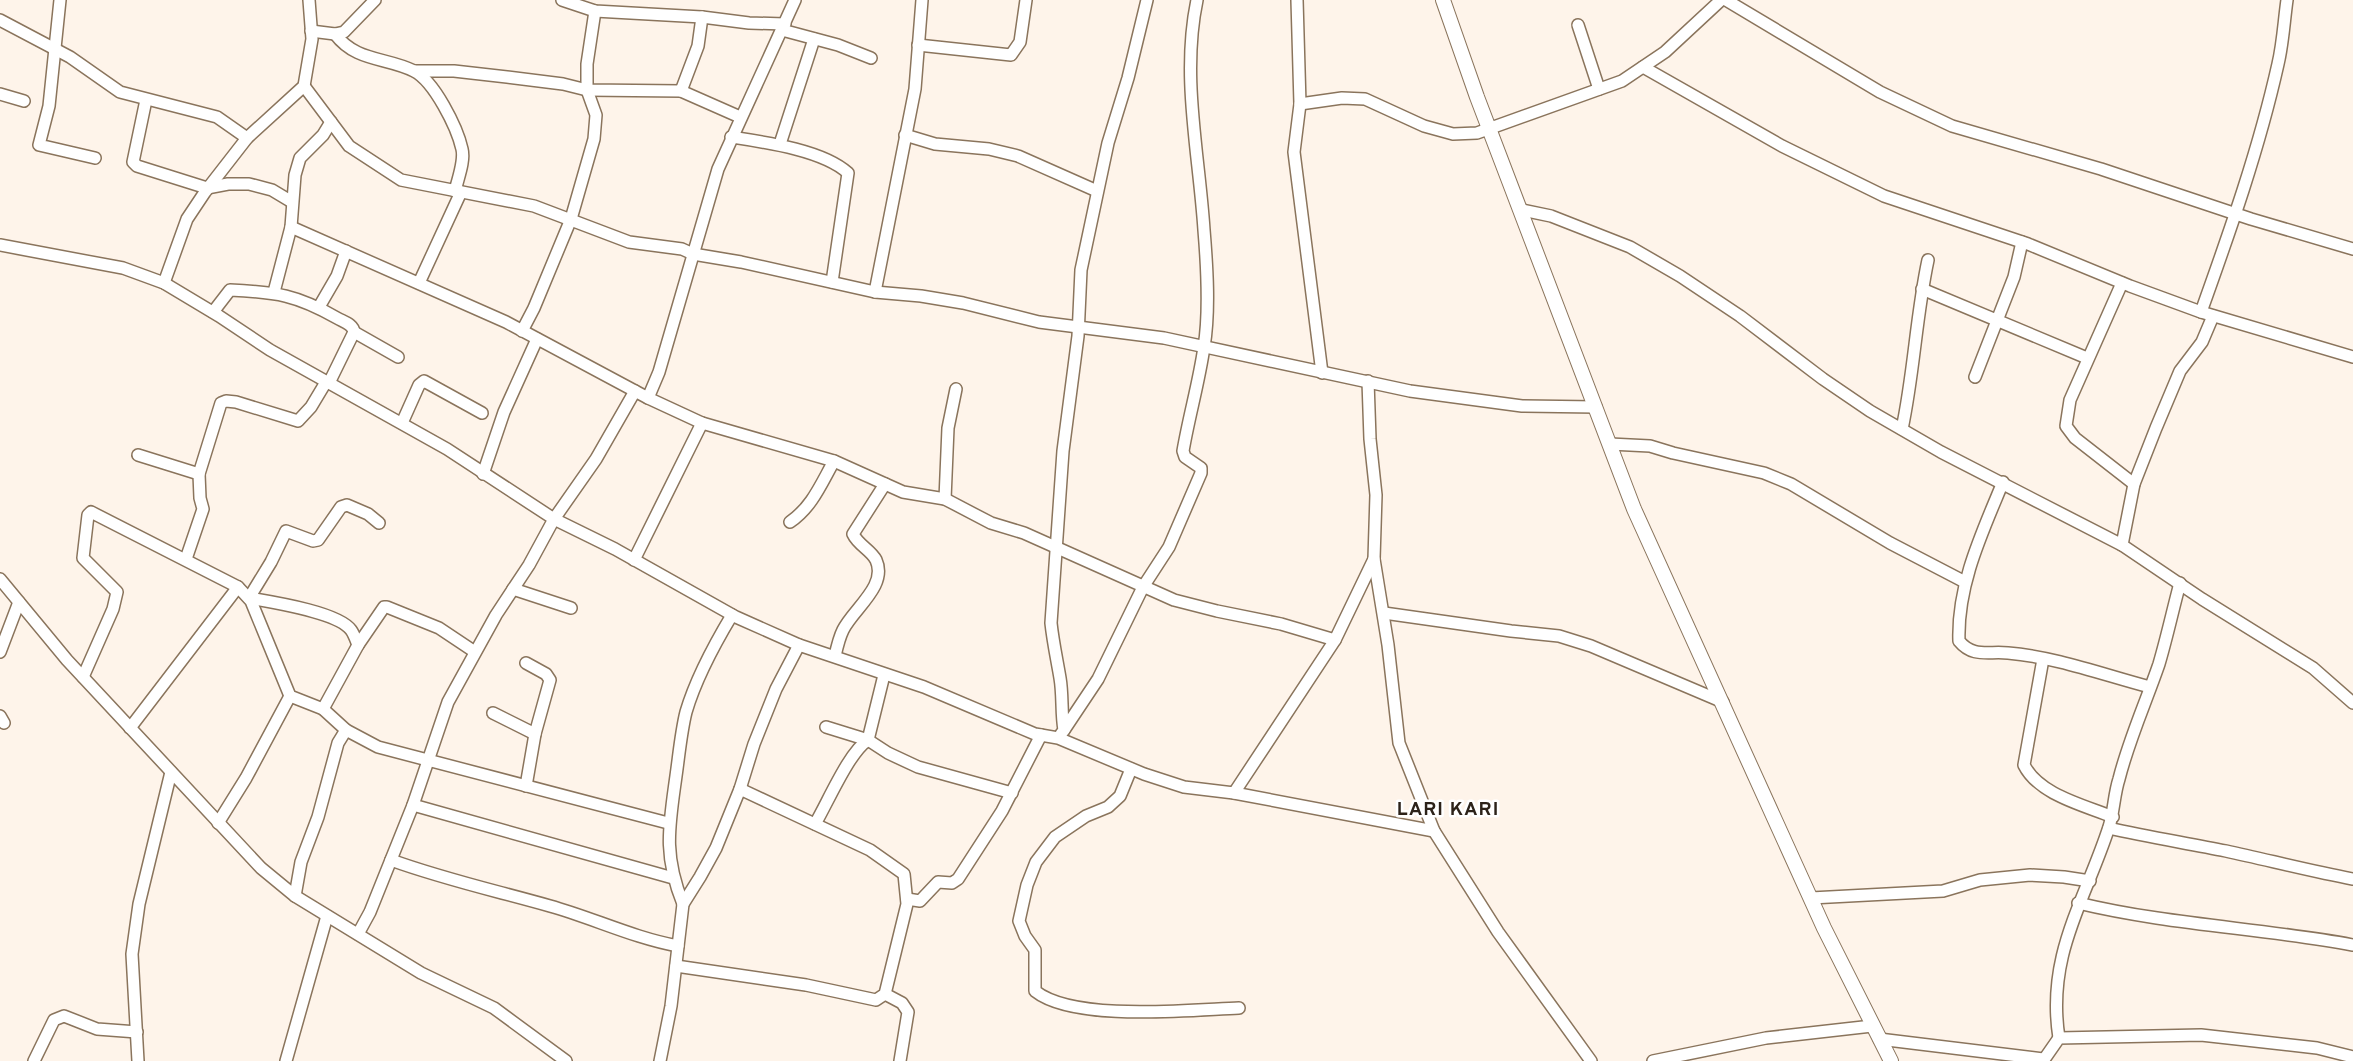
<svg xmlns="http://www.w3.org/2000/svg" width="2353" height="1061" font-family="Overpass,sans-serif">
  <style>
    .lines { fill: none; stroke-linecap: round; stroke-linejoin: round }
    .minor-casing { stroke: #8a745c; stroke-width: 14 }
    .tertiary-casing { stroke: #8a745c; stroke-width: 16 }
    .minor { stroke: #fff; stroke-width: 11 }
    .tertiary { stroke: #fff; stroke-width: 14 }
    .labels { text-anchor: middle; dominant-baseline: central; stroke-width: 5; stroke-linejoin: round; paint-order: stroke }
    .district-label { font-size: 19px; font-weight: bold; letter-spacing: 1px; fill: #2c2219; stroke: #fff }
  </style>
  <rect width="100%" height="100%" fill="#fef4ea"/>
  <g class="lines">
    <defs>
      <g id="minor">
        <path d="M60 0 49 106 39 145 95 158"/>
        <path d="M562 0 595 11 702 17 749 23 785 24"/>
        <path d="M1297 0 1300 104 1294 152 1322 373"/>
        <path d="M1726 0 1880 92 1952 126 2101 169 2251 219 2353 249"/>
        <path d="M0 20 70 57 120 92 217 117 247 138"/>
        <path d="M1578 25 1599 89"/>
        <path d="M782 30 838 45 871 58"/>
        <path d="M311 31 335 34 344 32 375 0"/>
        <path d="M335 34C356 62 386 57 414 71 434 81 457 127 462 149 465 161 458 178 455 191"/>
        <path d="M918 45 1011 55 1020 42 1026 0"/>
        <path d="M1643 67 1782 146 1884 196 2028 244 2130 286 2201 312 2353 357"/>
        <path d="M415 71H454L507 77 563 84 587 90 681 91 740 117"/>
        <path d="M304 86 349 146 401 180 534 206 629 242 682 249 693 254 741 262 875 292 921 296 963 303 1039 322 1164 338 1410 391 1522 406 1596 407"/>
        <path d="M681 91 698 46 702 17"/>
        <path d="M0 94 24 101"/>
        <path d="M146 100 133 162 137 166 207 188 228 184H249L272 190 292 202"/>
        <path d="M1300 104 1342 98 1365 99 1424 126 1453 134 1477 133 1622 81 1665 52 1721 0"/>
        <path d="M905 135 935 144 989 149 1018 156 1097 191"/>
        <path d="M731 137C764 142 823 150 848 173L832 282"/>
        <path d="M780 144 814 39"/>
        <path d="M1522 210 1551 216 1630 247 1680 276 1740 316 1823 379 1870 411 1941 452 2122 545 2202 599 2313 668 2353 703"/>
        <path d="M291 227 506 322 648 398 702 423 834 461 903 492 945 499 991 523 1024 533 1174 600 1217 611 1281 624 1335 640"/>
        <path d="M0 245 123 268 164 283 219 316 270 350 447 449 554 519 615 549 736 617 799 645 924 687 1035 734 1058 738 1144 774 1184 787 1234 793 1434 831"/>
        <path d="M164 283 187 219 205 192 247 138 304 86 312 39 309 0"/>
        <path d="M419 283 461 192"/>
        <path d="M2122 283 2070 400 2066 426 2075 438 2134 484"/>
        <path d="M1922 289 2087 358"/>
        <path d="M274 292 291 227 295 175 300 158 323 135 331 122"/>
        <path d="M875 292 915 89 922 0"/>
        <path d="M319 307 337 276 346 251"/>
        <path d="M213 312 230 290C276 292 297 295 337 318 344 322 353 324 354 332L329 383"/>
        <path d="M2201 312C2230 231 2259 149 2278 64 2283 43 2284 21 2287 0"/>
        <path d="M522 331 534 308 571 219 594 139 596 115 587 90V64L595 11"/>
        <path d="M354 332 398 357"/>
        <path d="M1975 377 2014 277 2022 242"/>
        <path d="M1368 381 1370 439 1376 495 1374 559 1388 645 1399 743 1434 831 1498 932 1591 1061"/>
        <path d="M648 398 659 372 718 169 795 0"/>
        <path d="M402 423 419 385 424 381 482 413"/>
        <path d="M1902 429C1914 373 1916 316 1928 260"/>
        <path d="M1610 444 1650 446 1673 453 1764 473 1791 484 1890 543 1965 582"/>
        <path d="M138 455 199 474"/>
        <path d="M483 474 504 412 537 339"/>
        <path d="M2003 482C1982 533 1957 585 1959 641 1973 658 1988 651 2008 653 2056 657 2104 675 2150 687"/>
        <path d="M945 499 948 428 956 389"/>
        <path d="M790 522C812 507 821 484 834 461"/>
        <path d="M2122 545 2134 484 2156 428 2180 371 2202 342 2213 316"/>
        <path d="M186 559 203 509 200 498 199 474 221 403 226 401 236 402 298 421 311 407 326 382"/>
        <path d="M634 560 702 423"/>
        <path d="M0 579 67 660 261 868 295 896 421 973 494 1008 566 1061"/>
        <path d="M513 589 571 608"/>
        <path d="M1384 613 1511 631 1559 636 1591 646 1723 702"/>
        <path d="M358 645C356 640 354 634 351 630 338 612 272 602 249 598L271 562 286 531 313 541 318 540 341 507 347 505 368 514 379 523"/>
        <path d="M0 652 19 602"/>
        <path d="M835 656C837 647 839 638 843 630 853 609 888 586 876 560 871 550 858 545 853 534L885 484"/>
        <path d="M2043 659 2024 765C2039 795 2084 805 2113 817"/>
        <path d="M526 663 546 674 550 680 535 734 526 786"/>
        <path d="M83 677 113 609 117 592 83 558 88 515 91 512 238 587 251 601 290 696 323 709 346 730 378 747 668 823"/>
        <path d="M323 709 358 645 384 607H387L439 628 475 652"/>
        <path d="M493 713 535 734"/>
        <path d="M0 716 4 723"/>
        <path d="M826 727 868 740 888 753 918 767 1012 793"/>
        <path d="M130 728 238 587"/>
        <path d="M1064 730 1098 679 1143 587 1169 547 1201 473V468L1185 457 1183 451C1189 416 1199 382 1204 347 1210 311 1207 266 1204 230 1199 153 1181 76 1197 0"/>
        <path d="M1061 734 1064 730C1061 713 1063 695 1060 678 1057 660 1053 642 1051 623L1063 451 1078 336 1081 270 1108 143 1128 78 1147 0"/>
        <path d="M1131 769 1120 796 1108 807 1086 816 1055 837 1036 862 1027 885 1019 921 1025 936 1035 950V991C1074 1022 1189 1010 1239 1008"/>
        <path d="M1234 793 1335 640 1374 559"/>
        <path d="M413 805 673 878"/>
        <path d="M218 823 246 778 290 696"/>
        <path d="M815 824C828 802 849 752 868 740L884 675"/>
        <path d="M2109 828C2148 837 2187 843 2226 851 2268 860 2310 871 2353 879"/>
        <path d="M391 860C443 879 497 891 550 906 593 918 634 938 678 946"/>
        <path d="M295 896 301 862 318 817 338 743 346 730"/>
        <path d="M1811 898 1943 891 1980 880 2030 875 2064 877 2090 881"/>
        <path d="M907 899 920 901 938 882 952 883 958 879 1002 811 1041 735"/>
        <path d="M2078 903C2169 925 2262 928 2353 945"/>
        <path d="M683 904C663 854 669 827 676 776 679 755 681 732 686 712 696 678 714 645 732 615"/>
        <path d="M358 934 370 912 413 805 448 702 496 615 529 565 554 519 596 459 635 391"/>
        <path d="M676 966 806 985 876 1000 885 994 907 904 904 874 870 850 740 789"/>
        <path d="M885 994 902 1003 908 1012 900 1061"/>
        <path d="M2059 1038C2046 955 2085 901 2109 827 2114 811 2114 794 2119 779 2129 739 2146 702 2159 664 2167 637 2173 609 2180 583"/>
        <path d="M1879 1039 2043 1059"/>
        <path d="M34 1061 54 1020 64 1016 97 1029 137 1032"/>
        <path d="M138 1061 132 954 139 904 171 772"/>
        <path d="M286 1061 327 916"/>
        <path d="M660 1061 671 1006 683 904 700 877 716 848 740 789 754 744 776 689 799 645"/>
        <path d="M1653 1061 1766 1038 1872 1026"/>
        <path d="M2043 1061 2059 1038 2201 1035 2317 1048 2353 1057"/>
      </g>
      <path id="tertiary" d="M1443 0 1477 97 1634 509 1824 928 1891 1061"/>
    </defs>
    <!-- minor casing -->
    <use href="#minor" class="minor-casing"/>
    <!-- tertiary casing -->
    <use href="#tertiary" class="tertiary-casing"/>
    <!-- minor -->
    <use href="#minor" class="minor"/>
    <!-- tertiary -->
    <use href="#tertiary" class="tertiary"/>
  </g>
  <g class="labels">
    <!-- district labels -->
    <g class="district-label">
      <text x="1448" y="810">LARI KARI</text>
    </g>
  </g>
</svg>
